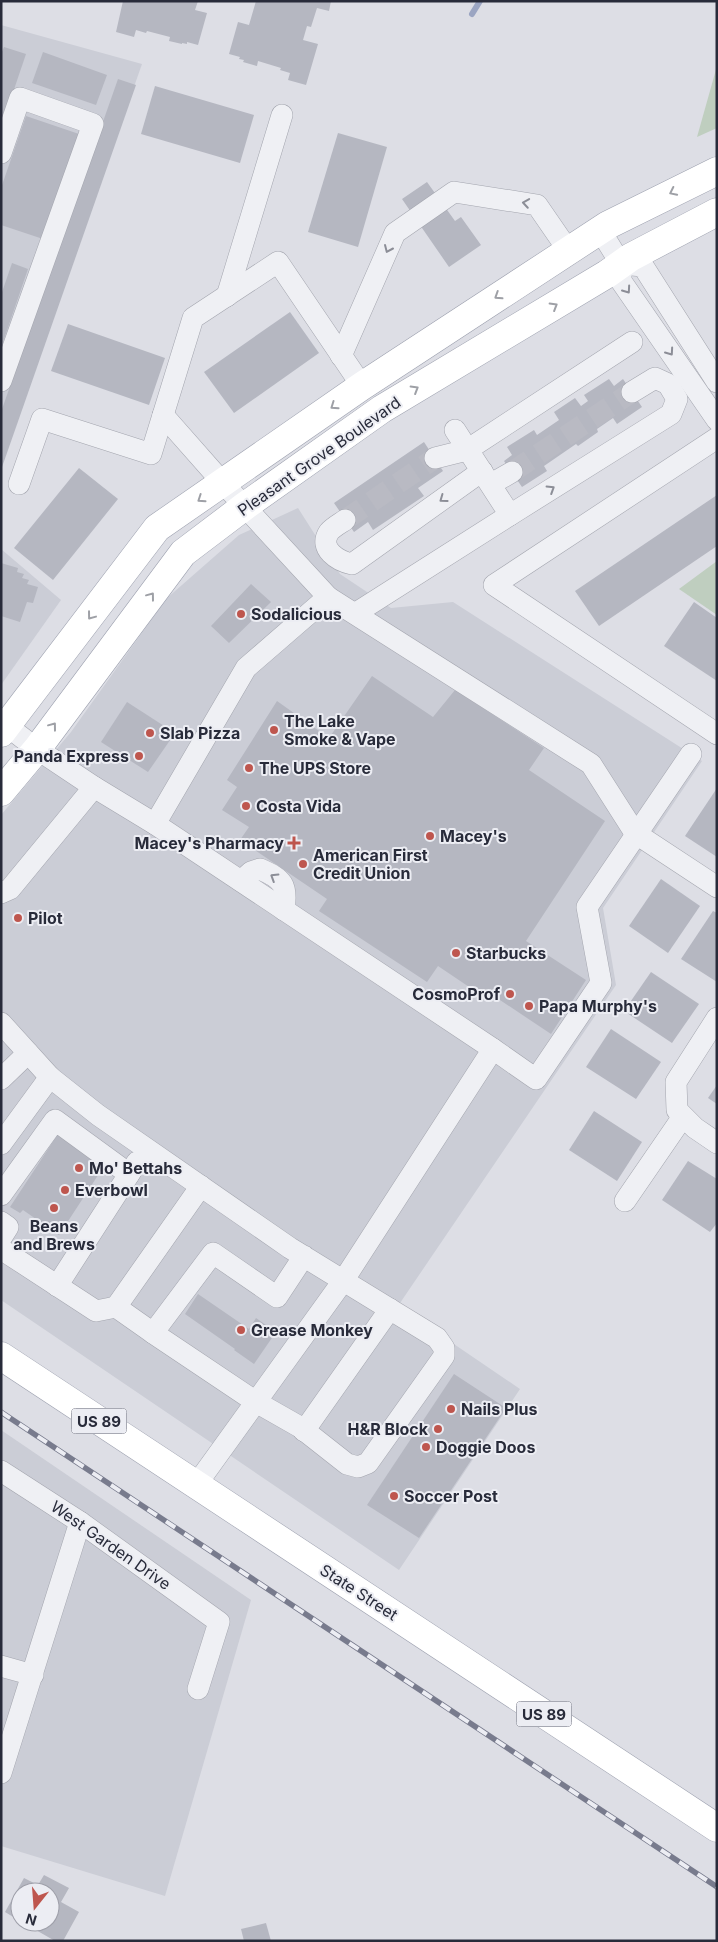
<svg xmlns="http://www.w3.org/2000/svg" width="718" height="1942" font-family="Inter,sans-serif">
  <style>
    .built { fill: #cbcdd6 }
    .green { fill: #bfcebf }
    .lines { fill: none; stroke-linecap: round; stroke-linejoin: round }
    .stream { stroke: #9ba5c2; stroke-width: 6 }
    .building { fill: #b5b7c1 }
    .minor-tunnel { stroke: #b9bac3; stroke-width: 21; stroke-dasharray: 21 11; stroke-linecap: butt }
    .minor-casing { stroke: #a3a5ae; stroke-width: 22 }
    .major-casing { stroke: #9da1af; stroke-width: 29 }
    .minor { stroke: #eff0f4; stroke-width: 21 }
    .major { stroke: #fff; stroke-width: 28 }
    .rail-casing { stroke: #787b8d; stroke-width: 5.5 }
    .rail { stroke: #ecedf3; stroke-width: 4; stroke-dasharray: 11; stroke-linecap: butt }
    .oneway { stroke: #9ea0a6 }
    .oneway2 { stroke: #8c8e97 }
    .poi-dot { fill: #be564e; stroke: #ecedf3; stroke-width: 2 }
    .labels { text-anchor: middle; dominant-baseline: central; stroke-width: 4; stroke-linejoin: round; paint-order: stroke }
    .shield { fill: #ecedf3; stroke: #636572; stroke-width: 1 }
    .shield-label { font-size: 15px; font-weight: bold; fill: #282b3a }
    .street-label { font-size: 16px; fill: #282b3a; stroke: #ecedf3 }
    .poi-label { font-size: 16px; font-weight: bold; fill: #282b3a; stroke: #ecedf3; text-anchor: start }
  </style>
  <rect width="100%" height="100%" fill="#dddee5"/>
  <!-- built -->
  <g class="built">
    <path d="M1 25 142 64 1 465Z"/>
    <path d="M298 508 340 574 391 608 453 602 702 761 603 908 616 985 398 1306 520 1389 399 1570 1 1300V815L71 732 166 599 239 535Z"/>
    <path d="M1 549 61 600 1 685Z"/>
    <path d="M1 1430 251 1600 165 1896 1 1846Z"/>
  </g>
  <!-- green -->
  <g class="green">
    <path d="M717 66V128L697 137Z"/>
    <path d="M717 561V615L679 589Z"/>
  </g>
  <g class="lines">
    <!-- stream -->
    <path class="stream" d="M472 14 480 1"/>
  </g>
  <!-- building -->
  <g class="building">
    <path d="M123 1H198L195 10 207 13 198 45 187 42V44L182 43V44L169 41 170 37 147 31 146 33 136 30 134 37 116 32Z"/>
    <path d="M256 1H331L329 11 317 8 311 27 307 26 303 40 318 44 306 85 288 80 290 73 280 70 281 68 258 61 257 66 243 62 244 60 239 59 240 57 229 54 238 22 249 25Z"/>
    <path d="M4 47 26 54 2 125 1 54Z"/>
    <path d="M43 52 107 75 96 105 32 83Z"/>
    <path d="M118 79 136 85 1 470V412Z"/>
    <path d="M155 86 254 115 240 163 141 134Z"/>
    <path d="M26 116 79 134 43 239 1 225V188Z"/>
    <path d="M338 133 387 147 358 247 308 232Z"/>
    <path d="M427 182 455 221 461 217 481 245 449 267 402 199Z"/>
    <path d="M12 263 28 269 2 345 1 295Z"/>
    <path d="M290 312 319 353 234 413 204 372Z"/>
    <path d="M68 324 165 358 149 405 51 371Z"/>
    <path d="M609 379 614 386 623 379 642 407 617 424 613 418 597 429 598 432 578 446 576 444 544 466 547 471 522 487 504 461 512 455 507 447 534 430 537 435 559 420 554 412 575 398 581 406 588 401 584 395Z"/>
    <path d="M424 442 443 471 418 488 424 496 373 530 368 522 354 532 334 503Z"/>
    <path d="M79 468 118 499 53 580 14 548Z"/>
    <path d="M717 495V546L599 626 575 591Z"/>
    <path d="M1 563 18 568 17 572 24 574 22 578 29 580 27 584 38 587 33 603 27 602 20 622 1 616Z"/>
    <path d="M251 584 271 602 229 643 211 626Z"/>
    <path d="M694 602 717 618V681L664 646Z"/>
    <path d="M372 676 433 717 455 690 544 748 529 770 605 821 526 941 586 980 551 1034 491 994 487 999 438 966 427 982 319 911 327 899 240 840 249 827 222 810 237 787 227 780 277 701 329 738Z"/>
    <path d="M127 702 175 733 148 772 101 742Z"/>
    <path d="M717 788V857L685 836Z"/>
    <path d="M661 879 700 906 668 953 629 926Z"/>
    <path d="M713 911 717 913V982L681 959Z"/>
    <path d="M651 972 699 1004 672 1043 624 1011Z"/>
    <path d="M611 1029 661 1062 636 1099 586 1067Z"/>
    <path d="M717 1085V1104L708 1098Z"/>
    <path d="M594 1111 642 1142 617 1181 569 1150Z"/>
    <path d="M60 1131 106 1163 59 1235 23 1210 20 1213 10 1207Z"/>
    <path d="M688 1161 717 1179V1223L710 1232 662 1200Z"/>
    <path d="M198 1294 249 1329 256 1318 276 1332 254 1364 234 1350 235 1349 185 1314Z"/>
    <path d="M454 1374 506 1408 419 1538 367 1505Z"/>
    <path d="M44 1875 69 1888 61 1902 79 1912 63 1941H55L22 1922H50V1892H20V1921L5 1912 24 1878 38 1885Z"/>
    <path d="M266 1923 271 1941H244L241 1929Z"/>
  </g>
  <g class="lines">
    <!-- minor-tunnel -->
    <g class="minor-tunnel">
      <path d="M512 472 632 392"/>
      <path d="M345 520 435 458"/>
    </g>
    <defs>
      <g id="minor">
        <path d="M1 153 20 98 93 124 1 381"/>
        <path d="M600 230 621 264V281L717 420"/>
        <path d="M621 264 643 266 717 382"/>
        <path d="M227 296 282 115"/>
        <path d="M341 356 395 233 454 192 537 205 568 250"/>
        <path d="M717 438 494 585 717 734"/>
        <path d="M435 458 467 450 632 342"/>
        <path d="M19 484 42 419 151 454 193 318 278 262 362 386"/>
        <path d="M491 484 512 472"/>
        <path d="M510 515 671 414 677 399 668 384 655 378 632 392"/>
        <path d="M345 520C341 523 333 527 329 532 318 549 338 561 352 564L482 471"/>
        <path d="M328 597 591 764 635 833 717 887"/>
        <path d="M356 613 510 515 455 430"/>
        <path d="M7 726 37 749 94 787"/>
        <path d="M155 824 246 668 328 597 223 483 163 415"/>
        <path d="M241 881 251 872 260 869C283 879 288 885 284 910"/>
        <path d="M1 893 10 889 94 787 155 824 493 1049 343 1281 196 1485"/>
        <path d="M717 1018 676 1082 677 1110 695 1128 717 1143"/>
        <path d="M1 1023 50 1077"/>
        <path d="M493 1049 536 1079 601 983 587 907 691 754"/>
        <path d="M1 1079 28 1053"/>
        <path d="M1 1144 50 1077 98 1115 290 1248C339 1278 388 1308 437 1338L444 1348V1356L368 1463 358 1467 347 1464 300 1427 256 1402 153 1333 213 1253 277 1297 304 1256"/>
        <path d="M1 1195 55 1120 129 1174"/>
        <path d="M625 1201 682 1118"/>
        <path d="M1 1222 8 1227 1 1238"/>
        <path d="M1 1249 96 1311 116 1307"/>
        <path d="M57 1286 137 1162"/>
        <path d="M153 1333 116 1307 201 1186"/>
        <path d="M304 1431 390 1309"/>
        <path d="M1 1471 80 1522 219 1622 198 1689"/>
        <path d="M1 1666 33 1675"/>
        <path d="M1 1773 80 1522"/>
      </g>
      <g id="major">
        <path d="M1 733 157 528 362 386 608 225 717 171"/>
        <path d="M1 792 37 749 183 553 245 506 382 409 607 274 631 257 717 212"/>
        <path d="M1 1356 717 1828"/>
      </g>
    </defs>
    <!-- minor casing -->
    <use href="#minor" class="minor-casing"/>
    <!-- major casing -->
    <use href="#major" class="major-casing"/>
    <!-- minor -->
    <use href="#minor" class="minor"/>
    <!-- major -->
    <use href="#major" class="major"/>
    <defs>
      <path id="rail" d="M1 1412 717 1887"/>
    </defs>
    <!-- rail casing -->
    <use href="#rail" class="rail-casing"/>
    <!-- rail -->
    <use href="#rail" class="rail"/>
  </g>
  <!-- one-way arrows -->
  <defs><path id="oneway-chevron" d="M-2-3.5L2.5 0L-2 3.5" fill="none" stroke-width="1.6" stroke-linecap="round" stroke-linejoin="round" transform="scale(1.25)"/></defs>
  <g class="oneway">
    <use href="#oneway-chevron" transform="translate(673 192) rotate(154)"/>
    <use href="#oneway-chevron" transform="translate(498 296) rotate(147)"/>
    <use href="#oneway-chevron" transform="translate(554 306) rotate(-31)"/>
    <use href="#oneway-chevron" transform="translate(415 389) rotate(-31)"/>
    <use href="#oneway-chevron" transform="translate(334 406) rotate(145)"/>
    <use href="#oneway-chevron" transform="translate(201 499) rotate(146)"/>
    <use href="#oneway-chevron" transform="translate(151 596) rotate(-53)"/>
    <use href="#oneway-chevron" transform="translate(91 616) rotate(127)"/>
    <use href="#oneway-chevron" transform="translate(53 726) rotate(-53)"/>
  </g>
  <g class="oneway2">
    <use href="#oneway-chevron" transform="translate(526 203) rotate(-171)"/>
    <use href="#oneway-chevron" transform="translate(388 249) rotate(114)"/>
    <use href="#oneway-chevron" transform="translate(627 290) rotate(55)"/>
    <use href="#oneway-chevron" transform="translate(670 352) rotate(55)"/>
    <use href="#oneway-chevron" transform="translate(551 489) rotate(-32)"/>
    <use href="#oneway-chevron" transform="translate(443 499) rotate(144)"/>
    <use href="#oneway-chevron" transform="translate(274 877) rotate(-148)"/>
  </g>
  <!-- markers -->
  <g class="poi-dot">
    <circle cx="241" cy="614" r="5"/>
    <circle cx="274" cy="730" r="5"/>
    <circle cx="150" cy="733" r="5"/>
    <circle cx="139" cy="756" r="5"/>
    <circle cx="249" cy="768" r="5"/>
    <circle cx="246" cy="806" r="5"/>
    <circle cx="430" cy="836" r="5"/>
    <path d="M291.5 835.5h5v5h5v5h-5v5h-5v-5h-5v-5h5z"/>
    <circle cx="303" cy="864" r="5"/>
    <circle cx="18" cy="918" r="5"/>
    <circle cx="456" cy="953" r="5"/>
    <circle cx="510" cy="994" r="5"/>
    <circle cx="529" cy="1006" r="5"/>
    <circle cx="79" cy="1168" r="5"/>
    <circle cx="65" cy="1190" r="5"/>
    <circle cx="54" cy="1208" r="5"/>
    <circle cx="241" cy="1330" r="5"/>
    <circle cx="451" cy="1409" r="5"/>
    <circle cx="438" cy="1429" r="5"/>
    <circle cx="426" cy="1447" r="5"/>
    <circle cx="394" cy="1496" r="5"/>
  </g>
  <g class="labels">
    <!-- shield labels -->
    <g class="shield">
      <rect x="71.5" y="1408.5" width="55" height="25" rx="4"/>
      <rect x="516.5" y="1701.5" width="55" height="25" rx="4"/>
    </g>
    <g class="shield-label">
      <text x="99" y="1421">US 89</text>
      <text x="544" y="1714">US 89</text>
    </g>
    <!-- street labels -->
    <g class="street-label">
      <text transform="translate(319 456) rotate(-35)">Pleasant Grove Boulevard</text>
      <text transform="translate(111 1545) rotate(35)">West Garden Drive</text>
      <text transform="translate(359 1592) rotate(33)">State Street</text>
    </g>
    <!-- poi labels -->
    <g class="poi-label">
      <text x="251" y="614">Sodalicious</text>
      <text x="284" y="721">The Lake<tspan x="284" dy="18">Smoke &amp; Vape</tspan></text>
      <text x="160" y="733">Slab Pizza</text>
      <text x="129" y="756" text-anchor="end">Panda Express</text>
      <text x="259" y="768">The UPS Store</text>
      <text x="256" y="806">Costa Vida</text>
      <text x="440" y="836">Macey's</text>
      <text x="284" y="843" text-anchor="end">Macey's Pharmacy</text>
      <text x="313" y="855">American First<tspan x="313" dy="18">Credit Union</tspan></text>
      <text x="28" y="918">Pilot</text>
      <text x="466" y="953">Starbucks</text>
      <text x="500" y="994" text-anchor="end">CosmoProf</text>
      <text x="539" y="1006">Papa Murphy's</text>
      <text x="89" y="1168">Mo' Bettahs</text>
      <text x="75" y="1190">Everbowl</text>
      <text x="54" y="1226" text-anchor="middle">Beans<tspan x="54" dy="18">and Brews</tspan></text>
      <text x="251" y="1330">Grease Monkey</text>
      <text x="461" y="1409">Nails Plus</text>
      <text x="428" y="1429" text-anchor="end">H&amp;R Block</text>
      <text x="436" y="1447">Doggie Doos</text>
      <text x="404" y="1496">Soccer Post</text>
    </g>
  </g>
  <!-- border -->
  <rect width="718" height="1942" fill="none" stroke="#282b3a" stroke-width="5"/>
  <!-- north arrow -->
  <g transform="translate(35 1907) rotate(197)"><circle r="24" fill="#ecedf3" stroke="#9e9fa9"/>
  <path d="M0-4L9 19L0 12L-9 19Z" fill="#be564e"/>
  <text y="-8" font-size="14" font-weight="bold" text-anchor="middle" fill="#282b3a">N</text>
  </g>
</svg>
